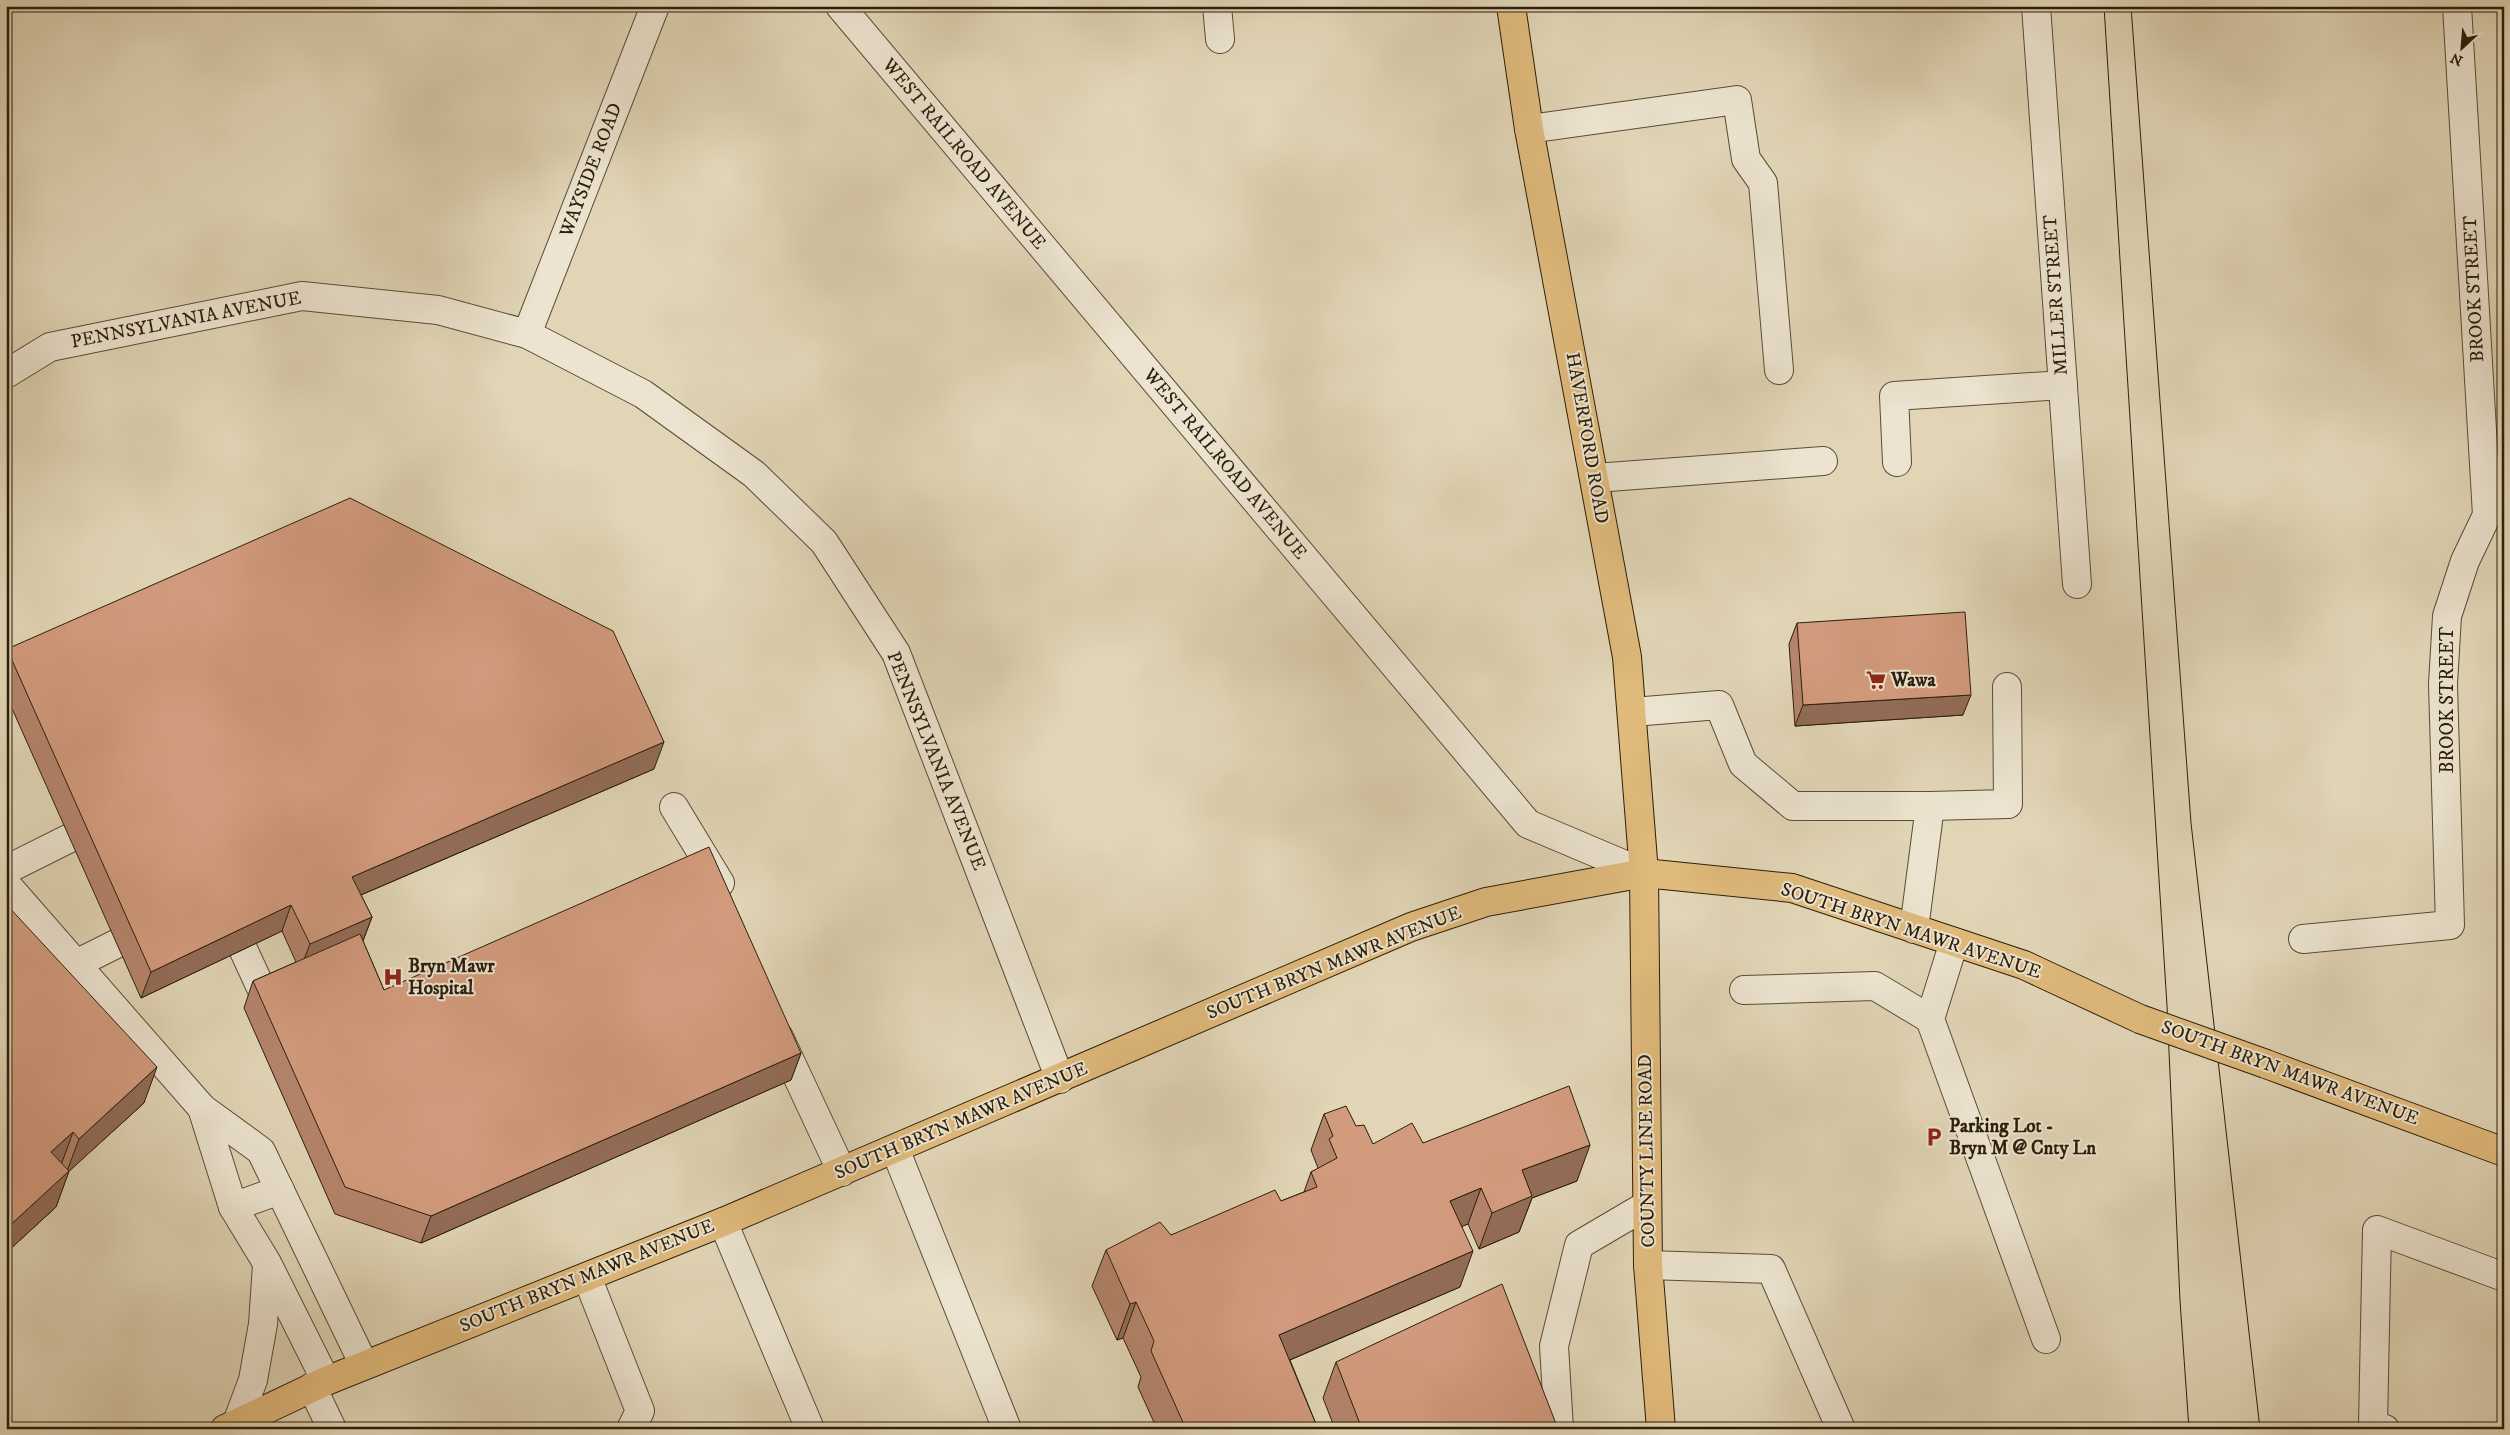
<svg xmlns="http://www.w3.org/2000/svg" width="2510" height="1435" font-family="'IM FELL DW Pica',serif">
  <style>
    .lines { fill: none; stroke-linecap: round; stroke-linejoin: round }
    .minor-casing { stroke: #594c36; stroke-width: 30 }
    .major-casing { stroke: #2c1e0b; stroke-width: 30 }
    .minor { stroke: #ece4d0; stroke-width: 28 }
    .major { stroke: #e0ba7b; stroke-width: 28 }
    .tram { stroke: #2c1e0b; stroke-width: 1 }
    .major-bridge-casing { stroke: #2c1e0b; stroke-width: 30; stroke-linecap: butt }
    .major-bridge { stroke: #e0ba7b; stroke-width: 28 }
    .wall { fill: #b5856c; stroke: #2c1e0b }
    .shaded-wall { fill: #936c58; stroke: #2c1e0b }
    .building { fill: #d29b7d; stroke: #2c1e0b }
    .labels { text-anchor: middle; dominant-baseline: central; stroke-width: 4; stroke-linejoin: round; paint-order: stroke }
    .street-label { font-size: 19px; fill: #2c1e0b; stroke: #ece4d0 }
    .poi-label { font-size: 19px; font-weight: bold; fill: #2c1e0b; stroke: #ece4d0; text-anchor: start }
  </style>
  <rect width="100%" height="100%" fill="#e1d5b6"/>
  <filter id="stains"><feTurbulence type="fractalNoise" baseFrequency=".004" numOctaves="4"/><feColorMatrix values="0 0 0 0 .2 0 0 0 0 .09 0 0 0 0 .02 0 0 0 .5 -.17"/></filter>
  <radialGradient id="worn" r=".72"><stop offset=".6" stop-color="#630" stop-opacity="0"/><stop offset="1" stop-color="#630" stop-opacity=".3"/></radialGradient>
  <g class="lines">
    <defs>
      <g id="minor">
        <path d="M840 6 1528 824 1644 873"/>
        <path d="M1217 6 1220 39"/>
        <path d="M2036 6 2077 584"/>
        <path d="M1529 129 1737 100 1746 159 1763 183 1779 370"/>
        <path d="M527 334 655 6"/>
        <path d="M6 374 50 347 302 296 438 310 527 334 643 394 754 474 824 542 896 653 1060 1079"/>
        <path d="M1897 462 1894 396 2063 385"/>
        <path d="M1595 478 1823 461"/>
        <path d="M1633 712 1719 705 1743 764 1793 806H1930L1914 929"/>
        <path d="M1930 806 2008 804 2007 687"/>
        <path d="M674 807 720 883"/>
        <path d="M6 870 70 838"/>
        <path d="M6 884 202 1108 261 1151 364 1365"/>
        <path d="M2303 939 2450 925 2443 684 2447 616 2465 561 2487 515 2457 6"/>
        <path d="M1954 942 1930 1019 2046 1339"/>
        <path d="M243 949 261 988"/>
        <path d="M76 964 118 943"/>
        <path d="M1744 990 1875 986 1930 1019"/>
        <path d="M779 1037 842 1172"/>
        <path d="M202 1108 233 1207 267 1263 326 1381"/>
        <path d="M895 1149 1007 1429"/>
        <path d="M233 1207 280 1190"/>
        <path d="M723 1222 810 1429"/>
        <path d="M1648 1265 1771 1269 1841 1429"/>
        <path d="M587 1277 640 1411 631 1429"/>
        <path d="M312 1387 332 1429"/>
        <path d="M237 1423 253 1380 263 1324 267 1265"/>
        <path d="M1559 1429 1554 1346 1579 1245 1647 1205"/>
        <path d="M2385 1429 2373 1425 2377 1230 2504 1277"/>
      </g>
      <g id="major">
        <path d="M1511 6 1529 129 1627 657 1644 873 1648 1265 1661 1429"/>
        <path d="M2266 1064 2504 1152"/>
        <path d="M225 1429 326 1381 723 1222 1411 927 1486 902 1644 873 1792 888 2024 965 2140 1019"/>
      </g>
    </defs>
    <!-- minor casing -->
    <use href="#minor" class="minor-casing"/>
    <!-- major casing -->
    <use href="#major" class="major-casing"/>
    <!-- minor -->
    <use href="#minor" class="minor"/>
    <!-- major -->
    <use href="#major" class="major"/>
    <!-- tram -->
    <g class="tram">
      <path d="M2104 6 2167 1006 2180 1301 2189 1429"/>
      <path d="M2131 6 2191 823 2260 1429"/>
    </g>
    <defs>
      <path id="major-bridge" d="M2140 1019 2266 1064"/>
    </defs>
    <!-- major-bridge casing -->
    <use href="#major-bridge" class="major-bridge-casing"/>
    <!-- major-bridge -->
    <use href="#major-bridge" class="major-bridge"/>
  </g>
  <!-- wall -->
  <g class="wall">
    <path d="M1797 623 1963 715 1795 726 1789 644Z"/>
    <path d="M7 649 654 769 361 895 372 917 363 941 384 990 801 1053 791 1080 421 1243 335 1214 244 1008 253 981 296 962 282 931 141 998 6 695V653Z"/>
    <path d="M6 904 144 1103 69 1171 56 1207 6 1253Z"/>
    <path d="M1324 1114 1356 1126 1373 1144 1423 1143 1577 1181 1532 1198 1519 1232 1479 1249 1468 1224 1462 1226 1460 1287 1290 1360 1318 1429H1157L1138 1387 1141 1377 1123 1338 1117 1340 1092 1286 1106 1250 1171 1235 1281 1201 1304 1192 1311 1172 1318 1169V1168L1311 1150Z"/>
    <path d="M1336 1362 1558 1429H1335L1323 1398Z"/>
  </g>
  <!-- shaded-wall -->
  <g class="shaded-wall">
    <path d="M1971 695 1963 715 1795 726 1803 705Z"/>
    <path d="M664 742 654 769 342 903 352 877Z"/>
    <path d="M291 905 282 931 141 998 151 972Z"/>
    <path d="M372 917 362 943 300 970 310 944Z"/>
    <path d="M801 1053 791 1080 421 1243 431 1216Z"/>
    <path d="M157 1067 144 1103 66 1174 79 1139Z"/>
    <path d="M73 1132 60 1168 51 1152Z"/>
    <path d="M1590 1145 1577 1181 1532 1198 1519 1232 1479 1249 1492 1213 1522 1170Z"/>
    <path d="M69 1171 56 1207 6 1253V1229Z"/>
    <path d="M1481 1188 1468 1224 1437 1237 1450 1201Z"/>
    <path d="M1473 1251 1460 1287 1266 1370 1279 1335Z"/>
    <path d="M1136 1302 1123 1338 1117 1340 1130 1304Z"/>
  </g>
  <!-- building -->
  <g class="building">
    <path d="M350 498 613 631 664 742 352 877 372 917 310 944 291 905 151 972 7 649Z"/>
    <path d="M1965 612 1971 695 1803 705 1797 623Z"/>
    <path d="M709 847 801 1053 431 1216 345 1187 253 981 360 934 384 990Z"/>
    <path d="M6 904 157 1067 79 1139 73 1132 51 1152 69 1171 6 1229Z"/>
    <path d="M1569 1086 1590 1145 1522 1170 1532 1196 1492 1213 1481 1188 1450 1201 1473 1251 1279 1335 1318 1429H1186L1151 1351 1154 1341 1136 1302 1130 1304 1106 1250 1160 1222 1171 1235 1275 1190 1281 1201 1317 1187 1311 1172 1337 1158 1329 1139 1333 1136 1324 1114 1346 1106 1356 1126 1364 1125 1373 1144 1412 1123 1423 1143Z"/>
    <path d="M1502 1284 1558 1429H1362L1336 1362Z"/>
  </g>
  <!-- icons -->
  <defs>
    <symbol id="supermarket-bare" viewBox="-9 -9 18 18"><path d="M-6-5.5h2.5l.6 2H6L4.5 2H-2.5L-4.4-4H-6ZM-1.5 3.2a1.3 1.3 0 1 0 .1 0ZM3 3.2a1.3 1.3 0 1 0 .1 0Z" fill="#8f2418" stroke="#ece4d0" stroke-width="2.5" paint-order="stroke"/></symbol>
    <symbol id="hospital-bare" viewBox="-9 -9 18 18"><path d="M-5-5h3v3.5h4V-5h3V5h-3V1.5h-4V5h-3Z" fill="#8f2418" stroke="#ece4d0" stroke-width="2.5" paint-order="stroke"/></symbol>
    <symbol id="parking-bare" viewBox="-9 -9 18 18"><path d="M-3.5-5.5H1a3.5 3.5 0 0 1 0 7H-1V5.5H-3.5ZM-1-3.4V-.6H.8a1.4 1.4 0 0 0 0-2.8Z" fill="#8f2418" stroke="#ece4d0" stroke-width="2.5" paint-order="stroke"/></symbol>
  </defs>
  <g fill-rule="evenodd">
    <use href="#supermarket-bare" x="1862" y="666" width="28" height="28"/>
    <use href="#hospital-bare" x="379" y="963" width="28" height="28"/>
    <use href="#parking-bare" x="1920" y="1123" width="28" height="28"/>
  </g>
  <g class="labels">
    <!-- street labels -->
    <g class="street-label">
      <text transform="translate(964 154) rotate(50)">WEST RAILROAD AVENUE</text>
      <text transform="translate(591 170) rotate(-69)">WAYSIDE ROAD</text>
      <text transform="translate(2474 289) rotate(-93)">BROOK STREET</text>
      <text transform="translate(2056 295) rotate(-94)">MILLER STREET</text>
      <text transform="translate(186 320) rotate(-11)">PENNSYLVANIA AVENUE</text>
      <text transform="translate(1587 438) rotate(80)">HAVERFORD ROAD</text>
      <text transform="translate(1225 464) rotate(50)">WEST RAILROAD AVENUE</text>
      <text transform="translate(2447 700) rotate(-90)">BROOK STREET</text>
      <text transform="translate(936 761) rotate(68)">PENNSYLVANIA AVENUE</text>
      <text transform="translate(1911 931) rotate(18)">SOUTH BRYN MAWR AVENUE</text>
      <text transform="translate(1334 963) rotate(-22)">SOUTH BRYN MAWR AVENUE</text>
      <text transform="translate(2290 1073) rotate(20)">SOUTH BRYN MAWR AVENUE</text>
      <text transform="translate(961 1121) rotate(-23)">SOUTH BRYN MAWR AVENUE</text>
      <text transform="translate(1647 1151) rotate(-91)">COUNTY LINE ROAD</text>
      <text transform="translate(587 1276) rotate(-22)">SOUTH BRYN MAWR AVENUE</text>
    </g>
    <!-- poi labels -->
    <g class="poi-label">
      <text x="1891" y="680">Wawa</text>
      <text x="408" y="966">Bryn Mawr<tspan x="408" dy="22">Hospital</tspan></text>
      <text x="1949" y="1126">Parking Lot -<tspan x="1949" dy="22">Bryn M @ Cnty Ln</tspan></text>
    </g>
  </g>
  <!-- margin -->
  <rect width="2510" height="1435" fill="none" stroke="#e1d5b6" stroke-width="25"/>
  <rect x="8" y="8" width="2495" height="1420" fill="none" stroke="#2c1e0b" stroke-width="2.5"/>
  <rect x="12" y="12" width="2485" height="1410" fill="none" stroke="#2c1e0b"/>
  <!-- north arrow -->
  <g transform="translate(2462 48) rotate(206)" stroke="#ece4d0" stroke-width="4" paint-order="stroke">
  <path d="M0-4L9 19L0 12L-9 19Z" fill="#2c1e0b"/>
  <text y="-8" font-size="14" font-weight="bold" text-anchor="middle" fill="#2c1e0b">N</text>
  </g>
  <rect width="100%" height="100%" filter="url(#stains)"/>
  <rect width="100%" height="100%" fill="url(#worn)"/>
</svg>
